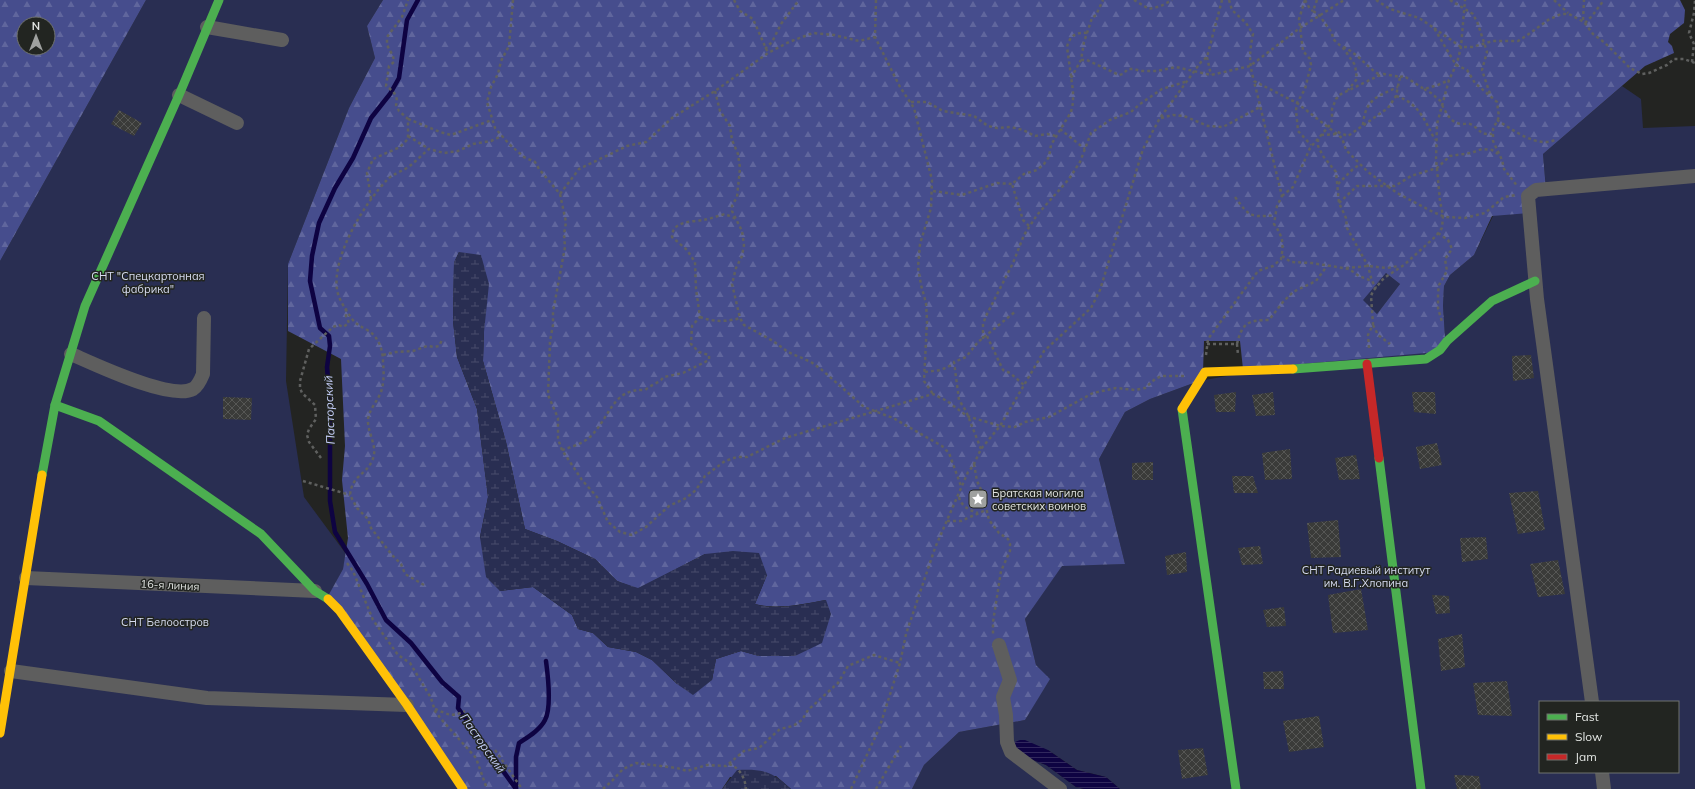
<svg xmlns="http://www.w3.org/2000/svg" width="1695" height="789" font-family="Mulish,sans-serif">
  <style>
    .green { fill: #292e52; fill-rule: evenodd }
    .forest { fill: url(#forest-firs); fill-rule: evenodd }
    .wetland { fill: url(#wetland-marsh) }
    .water { fill: url(#water-rules) }
    .lines { fill: none; stroke-linecap: round; stroke-linejoin: round }
    .stream { stroke: #0e0342; stroke-width: 4.5 }
    .building { fill: url(#building-cross-hatch) }
    .path { stroke: #5f605f; stroke-width: 2.5; stroke-dasharray: 3 3; stroke-linecap: butt }
    .street { stroke: #5e5e5e; stroke-width: 14 }
    .fast { stroke: #4caf50; stroke-width: 9 }
    .slow { stroke: #ffc107; stroke-width: 9 }
    .jam { stroke: #c62828; stroke-width: 9 }
    .labels { text-anchor: middle; dominant-baseline: central; stroke-width: 3; stroke-linejoin: round; paint-order: stroke }
    .park-label { font-size: 11px; fill: #d6dbf0; stroke: #222521 }
    .poi-label { font-size: 11px; fill: #e2e5e2; stroke: #222521; text-anchor: start }
    .street-label { font-size: 11px; fill: #e2e5e2; stroke: #222521 }
    .water-label { font-size: 12px; font-style: italic; fill: #c4cdf7; stroke: #222521 }
  </style>
  <defs>
    <pattern id="forest-firs" width="22" height="20" patternUnits="userSpaceOnUse"><rect width="22" height="20" fill="#464d8d"/><path d="M5 1l3.5 6h-7zM16 11l3.5 6h-7z" fill="#60669d"/></pattern>
    <pattern id="wetland-marsh" width="20" height="14" patternUnits="userSpaceOnUse"><rect width="20" height="14" fill="#292e52"/><path d="M1 5h8M5 5V1M11 12h8M15 12V8" fill="none" stroke="#484c6b"/></pattern>
    <pattern id="water-rules" width="6" height="5" patternUnits="userSpaceOnUse"><rect width="6" height="5" fill="#0e0342"/><path d="M0 2.5h6" fill="none" stroke="#31285d"/></pattern>
    <pattern id="building-cross-hatch" width="8" height="8" patternUnits="userSpaceOnUse"><rect width="8" height="8" fill="#3a3b39"/><path d="M0 0l8 8M0 8l8-8" fill="none" stroke="#565755"/></pattern>
  </defs>
  <rect width="100%" height="100%" fill="#232422"/>
  <!-- green -->
  <g class="green">
    <path d="M146 0H383L367 26 375 58 349 108 288 264 286 381 304 497 346 554 343 569 327 599 463 789H0V261Z"/>
    <path d="M1622 86 1641 99 1643 128 1695 126V789H1120L1106 777 1077 770 1048 750 1028 758 1046 765 1076 787 1084 789H912L924 765 959 732 1025 720 1049 679 1036 665 1025 619 1062 565 1125 564 1099 459 1125 412 1150 399 1199 381 1445 337 1443 306 1444 286 1450 275 1474 255 1493 216 1528 201 1546 189 1543 154ZM1540 702H1678V772H1540Z"/>
    <path d="M1386 273 1400 284 1377 314 1362 300Z"/>
  </g>
  <!-- forest -->
  <g class="forest">
    <path d="M0 0H146L0 261ZM24 24H48V48H24Z"/>
    <path d="M383 0H1680L1685 10 1684 23 1670 34 1668 42 1672 46 1674 53 1645 66 1543 154 1546 190H1536L1529 213 1492 216 1474 255 1450 275 1444 286 1443 306 1445 337 1437 352 1243 369 1240 341H1204L1203 372 1199 381 1150 399 1125 412 1099 459 1125 564 1062 566 1025 619 1036 665 1050 679 1025 720 959 732 924 765 912 789H791L776 776 730 777 722 789H463L327 598 343 569 348 538 342 480 345 446 341 359 288 331V264L349 108 375 58 367 26ZM459 252 484 332 483 361 506 442 525 529 557 541 595 559 617 581 638 589 705 554 767 575 755 604C777 610 803 604 826 600L759 656 741 651 716 659 712 680 677 684 652 660 636 652 608 647 593 633 578 629 572 615 533 587 500 591 480 537 488 497 477 409 457 357 453 321 454 263ZM1386 273 1400 284 1377 314 1363 300Z"/>
  </g>
  <!-- wetland -->
  <g class="wetland">
    <path d="M459 252 481 255 489 284 484 332 483 361 506 442 525 529 557 541 595 559 617 581 638 588 705 554 733 551 759 553 767 575 755 604C777 611 803 604 826 600L831 614 822 643 795 656H759L741 651 716 659 712 680 693 695 677 684 652 660 636 652 608 647 593 633 578 629 572 615 533 587 500 591 486 577 480 537 488 497 477 409 457 357 453 321 454 262Z"/>
    <path d="M737 770C764 769 771 771 791 789H722Z"/>
  </g>
  <!-- water -->
  <path class="water" d="M1020 740H1025L1048 750 1077 770 1106 777 1120 789H1084L1076 787 1046 765 1028 758 1015 748V742Z"/>
  <g class="lines">
    <!-- stream -->
    <g class="stream">
      <path d="M418 0 407 20 399 78 390 94 371 118 353 158 335 188 319 223 312 256 310 281 320 328 329 336 330 346 327 367 330 403V501L335 532 367 584 386 620 411 643 442 682 459 697 458 708 516 789"/>
      <path d="M516 788V757L519 743C528 737 540 730 545 720 552 707 548 676 546 661"/>
    </g>
  </g>
  <!-- building -->
  <g class="building">
    <path d="M119 110 142 123 134 136 111 124Z"/>
    <path d="M1531 355 1534 378 1513 381 1512 356Z"/>
    <path d="M1236 392 1235 412H1216L1214 395Z"/>
    <path d="M1273 392 1275 415 1256 416 1252 395Z"/>
    <path d="M1412 392H1435L1436 414 1414 412Z"/>
    <path d="M223 397 252 398 251 420 223 419Z"/>
    <path d="M1437 443 1442 465 1420 469 1416 447Z"/>
    <path d="M1290 449 1292 479 1265 480 1262 453Z"/>
    <path d="M1356 455 1360 479 1339 480 1335 458Z"/>
    <path d="M1153 462V480H1132V463Z"/>
    <path d="M1232 476H1253L1258 493H1234Z"/>
    <path d="M1538 491 1545 530 1518 534 1509 493Z"/>
    <path d="M1338 520 1341 557 1311 558 1307 523Z"/>
    <path d="M1486 537 1488 559 1462 562 1460 538Z"/>
    <path d="M1260 546 1263 564 1242 565 1238 548Z"/>
    <path d="M1186 552 1187 572 1167 575 1165 556Z"/>
    <path d="M1558 560 1565 594 1538 597 1530 564Z"/>
    <path d="M1361 589 1368 630 1333 633 1328 595Z"/>
    <path d="M1432 595 1449 596 1450 613 1436 614Z"/>
    <path d="M1284 607 1286 626 1267 627 1263 610Z"/>
    <path d="M1462 634 1465 667 1441 671 1438 639Z"/>
    <path d="M1283 671 1284 689H1264L1263 672Z"/>
    <path d="M1507 681 1512 716 1478 715 1473 683Z"/>
    <path d="M1319 716 1324 747 1289 752 1283 721Z"/>
    <path d="M1203 748 1208 775 1182 779 1178 750Z"/>
    <path d="M1454 775 1479 776 1481 789H1457Z"/>
  </g>
  <g class="lines">
    <!-- path -->
    <g class="path">
      <path d="M513 0 509 46 501 61 498 74 491 87 487 102 495 128 509 144 524 157 535 162 539 169 560 194 566 222 564 234 565 247 553 312V325L550 341 548 395 558 418V439L562 450 582 480 597 497 608 522 620 532 632 535 646 527 669 506 686 498 696 490 705 476 725 461 737 457H747L785 438 933 394 947 401 967 416 1000 426 1015 427 1025 422 1049 417 1093 393 1116 388 1135 390 1145 388 1155 379 1162 376H1184"/>
      <path d="M734 0 740 11 753 19 768 53"/>
      <path d="M876 0 875 37 900 87 914 108 932 180 931 208 920 244 918 267 921 285 926 303 927 321 924 381 933 394"/>
      <path d="M1134 0 1149 9 1161 6 1172 0"/>
      <path d="M1229 0 1232 10 1246 23 1253 34C1249 53 1249 63 1254 81L1297 103 1342 138 1346 150 1368 172 1397 193 1433 212 1445 217 1465 218 1485 213 1504 197 1516 195"/>
      <path d="M1305 0 1299 19 1303 51 1310 59 1311 65 1305 89 1297 103 1296 110 1298 131 1311 145"/>
      <path d="M1305 0 1310 9 1313 11"/>
      <path d="M1317 0 1313 11 1319 15 1332 33 1333 39 1344 49 1355 65 1357 79 1348 90"/>
      <path d="M1376 0 1390 9 1419 18 1434 28 1456 65 1467 70 1475 83 1497 102 1499 117 1493 129V141L1502 160 1504 169 1518 187"/>
      <path d="M1450 0 1473 14 1478 24 1487 52 1482 70 1490 94"/>
      <path d="M1554 0 1568 13"/>
      <path d="M1583 20 1584 0"/>
      <path d="M1585 23 1592 16 1604 0"/>
      <path d="M1434 28 1461 47H1472L1493 41H1518L1526 36 1548 20 1561 14H1569L1584 22 1593 34 1605 43 1630 68 1642 74 1649 73 1667 65 1674 59H1684L1695 63"/>
      <path d="M1343 47C1358 53 1366 67 1380 75"/>
      <path d="M765 49 772 42 781 24 799 0"/>
      <path d="M1207 57 1211 75"/>
      <path d="M1081 60H1087L1119 75 1123 74 1128 69H1134L1141 71H1157L1176 67 1211 75 1250 66 1300 28 1344 0"/>
      <path d="M1692 62 1694 44 1689 33 1694 13 1695 0"/>
      <path d="M1400 77 1404 76 1424 89 1438 85 1449 80"/>
      <path d="M1071 78 1081 60 1084 42 1092 18 1096 15 1103 0"/>
      <path d="M1424 89 1431 93 1443 103"/>
      <path d="M715 91 720 111 730 126 732 140 738 154 740 168 737 197 732 206V211L742 231 744 245 742 256 736 268 732 284 740 318 744 325 773 341 788 352 811 362 822 370 864 407 893 418 942 446 949 453 961 486"/>
      <path d="M1396 96C1419 103 1425 121 1435 140"/>
      <path d="M911 102H927L943 111 974 116 988 126 997 128 1011 127 1023 130 1035 136 1047 134 1056 136"/>
      <path d="M1442 105C1447 114 1451 124 1463 124 1466 124 1469 123 1472 125 1481 130 1479 135 1492 134"/>
      <path d="M1161 118 1173 115 1184 116 1208 126 1223 127 1260 107"/>
      <path d="M408 119 440 132 451 135 492 120"/>
      <path d="M1497 120C1511 129 1540 150 1556 139"/>
      <path d="M1363 125C1365 100 1377 96 1398 87"/>
      <path d="M1060 129 1085 149"/>
      <path d="M1321 135 1338 134"/>
      <path d="M408 136 429 149"/>
      <path d="M1318 139V146L1323 156 1336 172 1339 203 1346 218 1347 228 1368 266 1372 281"/>
      <path d="M1338 184 1352 170 1360 164"/>
      <path d="M933 191 962 195 997 183 1012 184"/>
      <path d="M560 194 579 169 627 146 646 142 672 118 715 91 768 53 789 42 813 33 834 35 859 41 875 37"/>
      <path d="M1282 196 1293 187 1310 148 1329 126 1332 121V109L1336 99 1341 94 1378 76 1384 74 1400 77 1396 96 1388 108 1348 136 1335 131"/>
      <path d="M1235 197C1249 216 1250 218 1275 215"/>
      <path d="M371 199 367 173 373 159 400 147 408 139V119L399 111 396 105C399 96 393 91 386 86L389 66 394 62 393 56 387 45V37L402 17 408 0"/>
      <path d="M1339 203 1357 186H1395L1411 176 1437 168 1450 156 1471 153 1482 149 1492 150 1498 154"/>
      <path d="M1029 226 1023 220 1012 184 1024 174 1037 170 1044 164 1049 157 1051 145 1071 112 1073 103V91L1067 47C1070 35 1076 32 1088 33"/>
      <path d="M1438 233 1448 240 1452 249 1445 259 1447 271 1439 285 1438 293V308L1442 322"/>
      <path d="M1282 256 1291 262 1312 263 1349 269 1359 276 1372 281 1376 288"/>
      <path d="M1346 268 1368 266 1387 268 1399 266"/>
      <path d="M700 317C713 322 727 322 740 318"/>
      <path d="M1373 325 1378 335 1390 344"/>
      <path d="M987 336 1003 370 1010 373 1024 385"/>
      <path d="M983 339V324L986 316 1013 263 1024 235 1037 215 1069 179 1080 162 1091 133 1110 120 1131 112 1140 104 1162 89 1188 81"/>
      <path d="M1207 344H1237L1238 355"/>
      <path d="M1237 344C1242 323 1248 320 1269 320L1283 302 1293 292 1316 281 1327 266"/>
      <path d="M1369 348 1368 335 1373 324 1371 296 1373 291 1384 278 1404 265 1436 236 1442 228 1443 216 1440 201 1436 159 1437 124 1449 80 1457 63 1461 47 1465 0"/>
      <path d="M383 355 396 352 413 351 427 346 435 347 439 346 442 340"/>
      <path d="M1206 355 1208 339 1258 271 1273 266 1281 259C1284 243 1283 237 1274 224L1277 206 1282 196 1254 81"/>
      <path d="M925 372 941 370 954 364"/>
      <path d="M981 449 966 411 959 400 954 362 966 357 978 342 1016 311"/>
      <path d="M562 450C571 447 582 444 590 437 610 418 612 388 645 390 651 385 659 383 664 377L683 373 709 360V355L699 352 691 344 692 326 700 317 696 289 695 262 687 250 672 237C672 221 691 222 703 220 710 219 717 216 725 214L736 219"/>
      <path d="M321 458 309 442 307 435 309 429 316 419 315 405 302 393 300 388V381L309 349 333 327 339 325 343 327 349 323 346 316V308"/>
      <path d="M974 464 977 481 983 494 989 520 999 533 1008 539 1010 544V551L1001 571 993 622V634"/>
      <path d="M303 481 350 495"/>
      <path d="M959 497C961 506 969 510 978 513"/>
      <path d="M947 521H961L986 510"/>
      <path d="M347 563 353 571 373 620 398 655 410 663 431 698 435 711 441 719 476 758 487 789"/>
      <path d="M424 585 405 574 401 564 392 555 371 528 368 519 357 508 350 495C352 475 365 476 372 461 379 447 367 433 368 419 370 408 377 402 381 392 384 383 384 372 383 362 383 350 379 338 369 331 362 327 357 325 352 319 346 310 338 299 337 289 332 256 365 202 388 179 394 173 404 171 411 165 417 160 423 154 429 149L444 153 458 151 473 144 491 141 502 136"/>
      <path d="M435 709C448 714 451 718 465 711"/>
      <path d="M495 750 522 789"/>
      <path d="M729 764C740 768 745 778 746 789"/>
      <path d="M603 789 612 781 623 769 636 763 677 768 687 771 707 765 726 766 744 751 759 748 780 729 793 726 802 720 808 710 838 683 848 666 874 655 900 663"/>
      <path d="M851 789 879 729 900 663 906 634 935 548 968 472 973 466 981 449 1000 426 1044 351 1091 308 1100 290 1143 149 1160 118 1201 62 1207 57 1222 0"/>
      <path d="M876 789 901 746"/>
    </g>
    <!-- street -->
    <g class="street">
      <path d="M207 27 282 40"/>
      <path d="M179 95 237 123"/>
      <path d="M71 354C94 364 171 401 193 389 198 386 201 379 203 374L204 318"/>
      <path d="M26 578 315 591"/>
      <path d="M999 645 1010 680 1003 697 1006 715 1007 742 1011 752 1060 789"/>
      <path d="M11 671 207 698 407 705"/>
      <path d="M1592 702 1537 299 1528 196 1536 190 1695 176"/>
      <path d="M1602 772 1604 789"/>
    </g>
    <!-- fast -->
    <g class="fast">
      <path d="M1293 369 1426 359 1440 350 1447 341 1492 301 1535 281"/>
      <path d="M55 405 99 421 261 534 315 591 328 599"/>
      <path d="M1182 409 1236 789"/>
      <path d="M1379 458 1421 789"/>
      <path d="M42 475 55 405 85 306 179 95 219 0"/>
    </g>
    <!-- slow -->
    <g class="slow">
      <path d="M1182 409 1205 372 1293 369"/>
      <path d="M328 599 339 610 407 705 463 789"/>
      <path d="M0 733 42 475"/>
    </g>
    <!-- jam -->
    <path class="jam" d="M1367 364 1379 458"/>
  </g>
  <!-- icons -->
  <defs>
    <symbol id="sight-square" viewBox="-11 -11 22 22"><rect x="-9" y="-9" width="18" height="18" rx="4" fill="#9fa19f" stroke="#222521"/><path d="M0-6L1.8-2.2L6-1.7L2.9 1.2L3.7 5.4L0 3.3L-3.7 5.4L-2.9 1.2L-6-1.7L-1.8-2.2Z" fill="#fff"/></symbol>
  </defs>
  <g fill-rule="evenodd">
    <use href="#sight-square" x="967" y="488" width="22" height="22"/>
  </g>
  <g class="labels">
    <!-- park labels -->
    <g class="park-label">
      <text x="148" y="276">СНТ "Спецкартонная<tspan x="148" dy="13">фабрика"</tspan></text>
      <text x="1366" y="570">СНТ Радиевый институт<tspan x="1366" dy="13">им. В.Г.Хлопина</tspan></text>
      <text x="165" y="622">СНТ Белоостров</text>
    </g>
    <!-- poi labels -->
    <g class="poi-label">
      <text x="992" y="493">Братская могила<tspan x="992" dy="13">советских воинов</tspan></text>
    </g>
    <!-- street labels -->
    <g class="street-label">
      <text transform="translate(170 585) rotate(3)">16-я линия</text>
    </g>
    <!-- water labels -->
    <g class="water-label">
      <text transform="translate(329 410) rotate(-92)">Пасторский</text>
      <text transform="translate(483 743) rotate(55)">Пасторский</text>
    </g>
  </g>
  <!-- legend -->
  <rect x="1539" y="701" width="140" height="72" fill="#222521" stroke="#6f726e"/>
  <rect x="1547" y="714" width="20" height="6" fill="#4caf50" stroke="#6f726e"/>
  <text x="1575" y="721" font-size="12" fill="#e2e5e2">Fast</text>
  <rect x="1547" y="734" width="20" height="6" fill="#ffc107" stroke="#6f726e"/>
  <text x="1575" y="741" font-size="12" fill="#e2e5e2">Slow</text>
  <rect x="1547" y="754" width="20" height="6" fill="#c62828" stroke="#6f726e"/>
  <text x="1575" y="761" font-size="12" fill="#e2e5e2">Jam</text>
  <!-- north arrow -->
  <g transform="translate(36 36)"><circle r="19" fill="#222521" stroke="#6f726e"/>
  <path d="M0-3L7 15L0 10L-7 15Z" fill="#9fa19f"/>
  <text y="-6" font-size="11" font-weight="bold" text-anchor="middle" fill="#e2e5e2">N</text>
  </g>
</svg>
